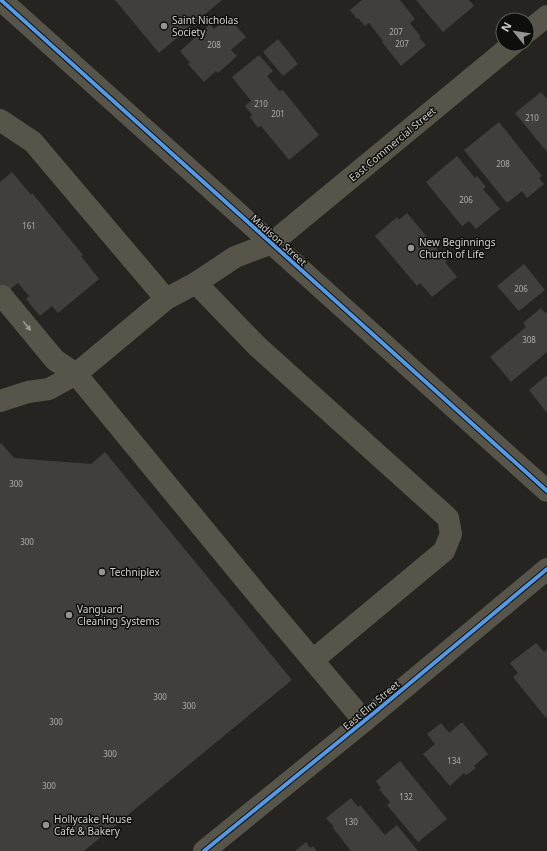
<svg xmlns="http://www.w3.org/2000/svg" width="547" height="851" font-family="'Noto Sans',sans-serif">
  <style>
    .building { fill: #403f3c }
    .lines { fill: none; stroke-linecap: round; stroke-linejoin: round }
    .minor { stroke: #575549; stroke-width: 22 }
    .cycleway-casing { stroke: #0e0e0b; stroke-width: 6 }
    .cycleway { stroke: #5399e6; stroke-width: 4 }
    .oneway { fill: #9b9992 }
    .poi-dot { fill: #959491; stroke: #0e0e0b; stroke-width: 1.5 }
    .labels { text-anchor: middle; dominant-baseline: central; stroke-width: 3; stroke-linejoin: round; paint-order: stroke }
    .number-label { font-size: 8px; fill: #aeacaa }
    .poi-label { font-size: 10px; fill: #d2d1ce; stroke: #0e0e0b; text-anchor: start }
    .street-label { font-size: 10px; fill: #d2d1ce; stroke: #0e0e0b }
  </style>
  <rect width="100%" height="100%" fill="#252420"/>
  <!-- building -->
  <g class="building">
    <path d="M115 0H222L159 53Z"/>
    <path d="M362 0H400L415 19 410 23 421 37 419 38 426 45 401 66 382 42 383 41 369 23 365 26 358 18 357 19 350 10Z"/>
    <path d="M416 0H469L474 6 443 32Z"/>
    <path d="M228 17 246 37 231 50 237 56 218 73 216 71 204 82 188 64 190 63 180 51 210 24 214 29Z"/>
    <path d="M278 39 298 64 283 76 263 52Z"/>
    <path d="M259 55 273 71 267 76 280 92 282 89 319 135 289 160 261 126 258 128 250 117 252 115 245 106 251 101 232 77Z"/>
    <path d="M541 92 547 99V152L515 113Z"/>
    <path d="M499 122 542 176 539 178 544 184 527 198 522 191 507 203 464 150Z"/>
    <path d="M457 156 475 178 477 176 486 187 483 189 500 209 476 229 469 221 462 226 426 182Z"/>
    <path d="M12 172 31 195 32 193 83 255 81 256 99 279 58 313 52 306 40 316 26 299 29 296 18 283 0 297V182Z"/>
    <path d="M407 213 447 261 445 262 457 277 432 297 420 283 417 286 375 236 397 217 399 220Z"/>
    <path d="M524 264 545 290 519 311 497 286Z"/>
    <path d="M541 308 545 313 547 311V352L511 382 490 357 526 327 523 323Z"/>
    <path d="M547 375V413L529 390Z"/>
    <path d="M1 443 14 458 91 464 105 452 292 680 84 851H0V444Z"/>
    <path d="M536 643 544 652 547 649V717L546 718 513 677 518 673 510 663Z"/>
    <path d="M462 722 488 754 474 766 476 768 466 775 464 773 450 786 423 754 435 744 427 734 441 723 449 733Z"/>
    <path d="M400 761 447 819 418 842 387 805 390 802 379 789 381 788 376 781Z"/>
    <path d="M351 798 358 807 360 805 385 835 397 825 418 851H351L333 828 334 827 326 818Z"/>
    <path d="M306 842 310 848 313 846 317 851H295Z"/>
  </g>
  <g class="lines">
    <!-- minor -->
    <g class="minor">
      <path d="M1 0 547 491"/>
      <path d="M527 32 547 16"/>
      <path d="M0 120 33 142 166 299"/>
      <path d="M196 283 258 347 448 518 451 534 444 551 313 660"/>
      <path d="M0 401 28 392 49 389 76 374 55 360 2 296"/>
      <path d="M364 721 252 588 76 374 166 299 196 283 235 257 272 243 513 44"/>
      <path d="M204 851 374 713 547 569"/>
    </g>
    <defs>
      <g id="cycleway">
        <path d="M1 0 547 491"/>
        <path d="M204 851 374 713 547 569"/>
      </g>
    </defs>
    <!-- cycleway casing -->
    <use href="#cycleway" class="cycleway-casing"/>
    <!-- cycleway -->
    <use href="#cycleway" class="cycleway"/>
  </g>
  <!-- one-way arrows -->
  <defs><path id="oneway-solid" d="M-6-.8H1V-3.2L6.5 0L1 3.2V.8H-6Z"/></defs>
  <use class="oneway" href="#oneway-solid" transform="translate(27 326) rotate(51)"/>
  <!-- markers -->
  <g class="poi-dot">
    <circle cx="164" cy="26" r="4"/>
    <circle cx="411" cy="248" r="4"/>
    <circle cx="102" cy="572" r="4"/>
    <circle cx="69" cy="615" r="4"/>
    <circle cx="46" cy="825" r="4"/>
  </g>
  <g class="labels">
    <!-- number labels -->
    <g class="number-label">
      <text x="396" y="31">207</text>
      <text x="402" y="43">207</text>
      <text x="214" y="44">208</text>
      <text x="261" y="103">210</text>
      <text x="278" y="113">201</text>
      <text x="532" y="117">210</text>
      <text x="503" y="163">208</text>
      <text x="466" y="199">206</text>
      <text x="29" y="225">161</text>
      <text x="521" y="288">206</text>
      <text x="529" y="339">308</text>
      <text x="16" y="483">300</text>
      <text x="27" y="541">300</text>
      <text x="160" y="696">300</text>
      <text x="189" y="705">300</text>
      <text x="56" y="721">300</text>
      <text x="110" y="753">300</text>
      <text x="454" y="760">134</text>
      <text x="49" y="785">300</text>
      <text x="406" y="796">132</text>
      <text x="351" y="821">130</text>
    </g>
    <!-- poi labels -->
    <g class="poi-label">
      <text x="172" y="20">Saint Nicholas<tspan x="172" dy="12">Society</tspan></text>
      <text x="419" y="242">New Beginnings<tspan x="419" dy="12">Church of Life</tspan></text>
      <text x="110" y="572">Techniplex</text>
      <text x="77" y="609">Vanguard<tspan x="77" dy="12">Cleaning Systems</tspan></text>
      <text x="54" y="819">Hollycake House<tspan x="54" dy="12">Café &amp; Bakery</tspan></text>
    </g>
    <!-- street labels -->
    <g class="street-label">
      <text transform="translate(392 144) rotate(-40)">East Commercial Street</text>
      <text transform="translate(279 240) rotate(42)">Madison Street</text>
      <text transform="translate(371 705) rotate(-40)">East Elm Street</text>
    </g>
  </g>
  <!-- north arrow -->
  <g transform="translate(515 32) rotate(300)"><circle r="19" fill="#0e0e0b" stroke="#5c5c59"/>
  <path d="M0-3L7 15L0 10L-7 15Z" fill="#959491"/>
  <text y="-6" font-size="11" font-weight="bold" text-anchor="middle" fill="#d2d1ce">N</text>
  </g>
</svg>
